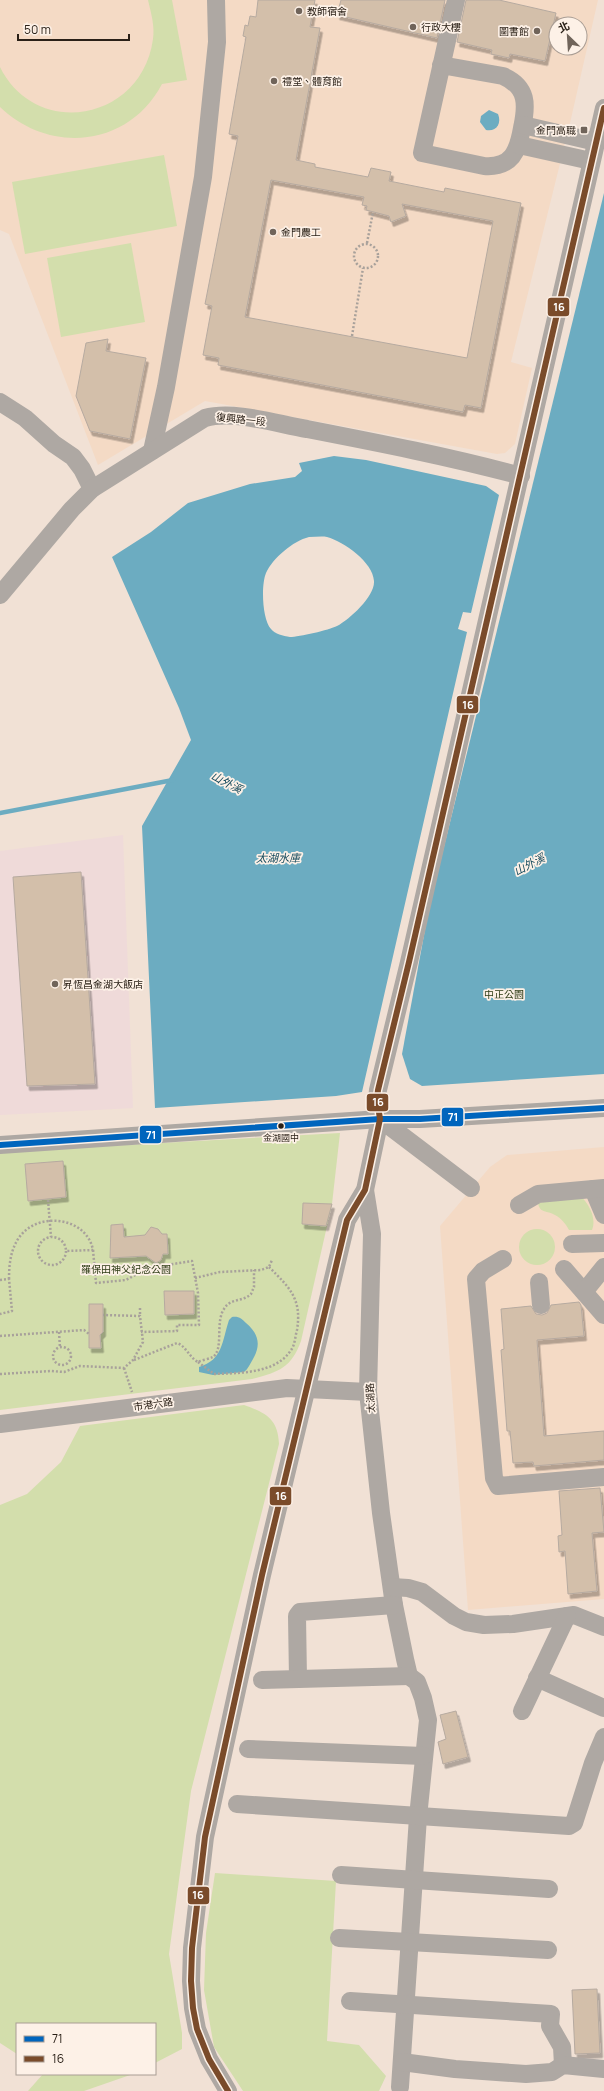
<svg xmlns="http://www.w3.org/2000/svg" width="604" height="2091" font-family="Manrope,'Noto Sans TC',sans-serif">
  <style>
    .commercial { fill: #efdad9 }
    .built { fill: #f4dac5; fill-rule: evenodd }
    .green { fill: #d3deac }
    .water { fill: #6cacc1; fill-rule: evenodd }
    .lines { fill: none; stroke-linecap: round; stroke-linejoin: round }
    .stream { stroke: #6cacc1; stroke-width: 4.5 }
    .building { fill: #d3bfaa; stroke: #b6aaa0; fill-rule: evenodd; filter: url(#shadow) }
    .path { stroke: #a8a19b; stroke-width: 2.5; stroke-dasharray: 2 2; stroke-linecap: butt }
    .minor { stroke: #aea8a3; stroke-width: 18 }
    .bus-1-casing { stroke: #fdf1e7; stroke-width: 9 }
    .bus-2-casing { stroke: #fdf1e7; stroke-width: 9 }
    .bus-1 { stroke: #0065bd; stroke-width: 6 }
    .bus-2 { stroke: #7a4b2a; stroke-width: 6 }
    .poi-dot { fill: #70645a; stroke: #fdf1e7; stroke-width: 1.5 }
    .bus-dot { fill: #2a2017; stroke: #fdf1e7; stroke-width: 1.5 }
    .labels { text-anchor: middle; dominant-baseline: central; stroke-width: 3.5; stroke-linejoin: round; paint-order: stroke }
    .bus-label { font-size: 9px; fill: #2a2017; stroke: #fdf1e7 }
    .poi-label { font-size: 10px; fill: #2a2017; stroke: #fdf1e7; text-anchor: start }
    .street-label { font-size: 10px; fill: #2a2017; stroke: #fdf1e7 }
    .park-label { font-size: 10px; fill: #2d3b15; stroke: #fdf1e7 }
    .water-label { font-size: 11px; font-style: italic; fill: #13495c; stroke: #fdf1e7 }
    .line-badge { stroke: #fdf1e7; stroke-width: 1.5 }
    .badge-label { font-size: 11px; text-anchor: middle; font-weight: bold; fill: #fff }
  </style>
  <defs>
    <filter id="shadow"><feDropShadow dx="2.5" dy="4.5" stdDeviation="0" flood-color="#0004"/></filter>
  </defs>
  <rect width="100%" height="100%" fill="#f1e1d5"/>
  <!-- commercial -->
  <path class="commercial" d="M123 835 133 1108 0 1115V851Z"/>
  <!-- built -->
  <g class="built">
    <path d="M0 0H598L570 123 511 362 532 368 515 444 505 453 497 454 205 401 98 465 9 234 0 230ZM556 24H580V48H556Z"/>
    <path d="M604 1147V1599L468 1610 440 1226 490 1167 507 1155Z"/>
  </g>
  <!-- green -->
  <g class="green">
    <path d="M148 0H172L187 80 162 84C129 147 50 155 0 107V67C36 140 142 121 153 39 155 26 151 13 148 0Z"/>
    <path d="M164 155 177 226 25 254 12 182Z"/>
    <path d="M131 243 145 322 61 337 47 258Z"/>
    <path d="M340 1133 332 1204 301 1341C291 1368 279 1372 252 1379L0 1410V1152Z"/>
    <path d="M580 1196C589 1203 597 1219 592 1230H569C566 1224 561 1218 555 1215 547 1210 540 1214 538 1203Z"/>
    <circle cx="537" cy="1247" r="18"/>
    <path d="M244 1405C266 1413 278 1419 279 1444L191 1791 169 1954 182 2033V2049L155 2063V2024H17V2054L0 2043V1505L27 1494 61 1462 80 1426Z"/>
    <path d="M215 1873 336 1881 327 2041 359 2045 386 2076 379 2091H243L214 2047 204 1990 206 1933Z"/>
    <path d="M43 2074H133L84 2091H28Z"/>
  </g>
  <!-- water -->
  <g class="water">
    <path d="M489 110 498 114C502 124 496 132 486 130L480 122 481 116Z"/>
    <path d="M604 193V1074L422 1086 410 1079 402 1054 429 908Z"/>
    <path d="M334 456 366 460 486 486 499 495 471 613 463 612 458 629 467 632 362 1092 336 1096 155 1108 142 826 191 740 179 708 112 557 151 532 188 503 250 484 295 477 302 471 299 463ZM309 537C315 537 322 536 327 537 344 542 373 562 374 581 375 596 350 619 337 626 329 630 299 637 290 637 283 636 275 634 271 629 262 619 261 585 266 573 273 558 293 541 309 537Z"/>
    <path d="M232 1317C239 1316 242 1319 246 1323 259 1334 261 1345 253 1359 250 1364 248 1369 244 1372L213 1375 199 1372V1367C223 1360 222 1341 229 1320Z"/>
  </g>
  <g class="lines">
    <!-- stream -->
    <path class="stream" d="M0 813 173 780"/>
  </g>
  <!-- building -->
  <g class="building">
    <path d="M258 0H315L310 27 320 28 296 160 315 164V167L368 177 371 168 391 172 389 181 444 192 445 188 521 203 481 408 465 405 463 412 218 365 219 358 203 355 212 306 205 304 238 136 229 134 246 37 243 36 245 25 248 26 250 16 256 17ZM271 180 364 197 362 205 367 206 366 210 389 216 391 222 406 216 402 204 493 221 467 358 245 317Z"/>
    <path d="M341 0H445L437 38 337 15Z"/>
    <path d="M466 0H499L556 13 545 61 510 54 509 58 491 54 492 50 457 42Z"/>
    <path d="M108 339 106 351 146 358 130 439 90 431 76 396 86 343Z"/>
    <path d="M81 872 95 1084 27 1086 13 877Z"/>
    <path d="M63 1161 66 1197 28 1201 25 1164Z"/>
    <path d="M303 1203 332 1204 326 1226 302 1224Z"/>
    <path d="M123 1224 124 1237 145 1235 151 1227 158 1229 162 1234H167L168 1254H163L161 1260 156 1263 146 1256 110 1258 111 1225Z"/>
    <path d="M164 1291H194V1314L165 1315Z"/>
    <path d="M579 1302 581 1305 584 1336 537 1340 544 1436 604 1431V1460L534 1466 533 1462 513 1463 510 1431H507L501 1350 504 1349 501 1309 531 1306 536 1314 542 1315 547 1313 551 1305Z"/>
    <path d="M89 1304H103V1332L100 1335 101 1348H89Z"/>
    <path d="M600 1488 604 1532 592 1533 597 1591 568 1594 565 1551 559 1552 558 1536 562 1535 559 1491Z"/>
    <path d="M456 1711 468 1757 443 1764 438 1742 446 1739 440 1715Z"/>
    <path d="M597 1989 600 2053 575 2054 572 1990Z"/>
  </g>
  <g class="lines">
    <!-- path -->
    <g class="path">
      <path d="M367 243 373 212"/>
      <circle cx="366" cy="256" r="12"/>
      <path d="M352 336 363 268"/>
      <path d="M48 1200 51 1237"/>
      <circle cx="52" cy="1251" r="14"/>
      <path d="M93 1250 96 1283 126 1280 148 1268 192 1261 198 1293 199 1325H177V1331L141 1332"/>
      <path d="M195 1278 220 1272 261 1270 269 1267 272 1260"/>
      <path d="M9 1279C9 1263 11 1247 21 1235 41 1211 87 1218 93 1250L66 1251"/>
      <path d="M0 1280 9 1279 12 1311 0 1314"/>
      <path d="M140 1308V1316"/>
      <path d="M59 1332 60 1348"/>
      <path d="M0 1336 84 1330 89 1334"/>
      <circle cx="62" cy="1356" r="9"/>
      <path d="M134 1360 177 1343C186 1346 189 1357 198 1362 202 1360 209 1359 213 1357 224 1349 215 1322 224 1309 230 1298 243 1302 251 1294L254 1287V1270"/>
      <path d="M198 1362 214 1374C238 1373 276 1374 291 1350 295 1345 295 1337 297 1330 302 1299 290 1288 269 1267"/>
      <path d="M124 1368 132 1392"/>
      <path d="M0 1374 51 1371 64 1372 80 1366 124 1368 133 1360 143 1342 140 1316 103 1315"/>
    </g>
    <!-- minor -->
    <g class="minor">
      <path d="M441 65 503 76C528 87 527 105 522 128 518 151 512 168 484 166L422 153 456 0"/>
      <path d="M523 125 596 142"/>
      <path d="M519 145 591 161"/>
      <path d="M0 402 25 418 54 444 73 457 82 469 92 489"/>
      <path d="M152 451 166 387 203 177 217 42 216 0"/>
      <path d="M0 595 72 509 92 489 205 418C234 410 277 424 307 429 379 443 451 457 521 476"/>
      <path d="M380 1119 471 1188"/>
      <path d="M0 1145 380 1119H420L604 1108"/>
      <path d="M593 1189 604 1215"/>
      <path d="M365 1190 372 1234 368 1392 381 1513 394 1605 405 1659 409 1676 417 1682 423 1698 428 1720 418 1817 400 2087"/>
      <path d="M519 1205 538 1194 604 1188"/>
      <path d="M572 1244 604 1243"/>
      <path d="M503 1259 483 1271 476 1279 494 1478 498 1486 604 1477"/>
      <path d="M564 1269 604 1315"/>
      <path d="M539 1282 541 1305"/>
      <path d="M584 1292 604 1267"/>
      <path d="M0 1424 287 1388 368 1392"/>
      <path d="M392 1587 408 1588 422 1592 454 1616 466 1622 484 1625 513 1624 574 1615 604 1627"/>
      <path d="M537 1678 604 1708"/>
      <path d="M298 1679 297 1616 300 1612 394 1605"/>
      <path d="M262 1680 409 1676"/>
      <path d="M522 1711 567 1616"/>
      <path d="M248 1749 423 1756"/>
      <path d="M237 1804 569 1826 574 1823 593 1763 604 1737"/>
      <path d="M341 1875 549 1889"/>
      <path d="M339 1938 548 1950"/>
      <path d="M350 2001 551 2014 550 2026 562 2047 563 2065"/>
      <path d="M402 2062 455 2069 526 2074 552 2072 563 2065 604 2069"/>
      <path d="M228 2091 209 2059 197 2029 193 2008 191 1981 192 1948 205 1837 262 1575 347 1220 365 1190 380 1119 377 1099 378 1090 409 962 604 108"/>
    </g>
    <defs>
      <path id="bus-1" d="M0 1145 380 1119H420L604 1108"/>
      <path id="bus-2" d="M228 2091 209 2059 197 2029 193 2008 191 1981 192 1948 205 1837 262 1575 347 1220 365 1190 380 1119 377 1099 378 1090 409 962 604 108"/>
    </defs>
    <!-- bus-1 casing -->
    <use href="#bus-1" class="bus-1-casing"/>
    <!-- bus-2 casing -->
    <use href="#bus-2" class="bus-2-casing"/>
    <!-- bus-1 -->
    <use href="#bus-1" class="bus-1"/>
    <!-- bus-2 -->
    <use href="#bus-2" class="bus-2"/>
  </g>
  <!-- markers -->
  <g class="poi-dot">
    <circle cx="299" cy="11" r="4"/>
    <circle cx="413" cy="27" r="4"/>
    <circle cx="537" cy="31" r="4"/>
    <circle cx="274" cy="81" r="4"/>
    <rect x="580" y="126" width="8" height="8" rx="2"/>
    <circle cx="273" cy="232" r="4"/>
    <circle cx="55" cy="984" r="4"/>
  </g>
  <circle class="bus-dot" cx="281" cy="1126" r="3.5"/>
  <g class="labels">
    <!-- bus labels -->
    <g class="bus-label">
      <text x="281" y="1137">金湖國中</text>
    </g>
    <!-- poi labels -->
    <g class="poi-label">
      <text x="307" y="11">教師宿舍</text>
      <text x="421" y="27">行政大樓</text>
      <text x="529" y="31" text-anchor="end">圖書館</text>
      <text x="282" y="81">禮堂、體育館</text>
      <text x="576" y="130" text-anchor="end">金門高職</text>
      <text x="281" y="232">金門農工</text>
      <text x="63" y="984">昇恆昌金湖大飯店</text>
    </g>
    <!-- street labels -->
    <g class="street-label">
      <text transform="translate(241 419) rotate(6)">復興路一段</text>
      <text transform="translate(370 1398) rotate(-93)">太湖路</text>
      <text transform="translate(153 1404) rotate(-8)">市港六路</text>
    </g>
    <!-- park labels -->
    <g class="park-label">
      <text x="504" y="994">中正公園</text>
      <text x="126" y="1269">羅保田神父紀念公園</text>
    </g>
    <!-- water labels -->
    <g class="water-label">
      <text transform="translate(227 782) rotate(28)">山外溪</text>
      <text x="278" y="857">太湖水庫</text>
      <text transform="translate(529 864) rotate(-28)">山外溪</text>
    </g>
  </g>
  <g class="line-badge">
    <rect x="547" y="297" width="23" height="20" rx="4" fill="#7a4b2a"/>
    <rect x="456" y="695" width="23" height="19" rx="4" fill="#7a4b2a"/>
    <rect x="366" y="1093" width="23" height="19" rx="4" fill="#7a4b2a"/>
    <rect x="441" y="1107" width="23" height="20" rx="4" fill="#0065bd"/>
    <rect x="139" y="1125" width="23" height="19" rx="4" fill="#0065bd"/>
    <rect x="269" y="1486" width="23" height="20" rx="4" fill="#7a4b2a"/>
    <rect x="187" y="1886" width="23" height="19" rx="4" fill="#7a4b2a"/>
  </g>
  <g class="badge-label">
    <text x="559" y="311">16</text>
    <text x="468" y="709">16</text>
    <text x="378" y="1106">16</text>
    <text x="453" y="1121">71</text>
    <text x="151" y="1139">71</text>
    <text x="281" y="1500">16</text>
    <text x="198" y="1899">16</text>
  </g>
  <!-- legend -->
  <rect x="16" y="2023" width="140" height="52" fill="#fdf1e7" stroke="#a99d94"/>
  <rect x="24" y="2036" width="20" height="6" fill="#0065bd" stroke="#a99d94"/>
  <text x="52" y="2043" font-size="12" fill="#2a2017">71</text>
  <rect x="24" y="2056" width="20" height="6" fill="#7a4b2a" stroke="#a99d94"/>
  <text x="52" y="2063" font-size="12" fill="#2a2017">16</text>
  <!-- north arrow -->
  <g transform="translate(568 36) rotate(335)"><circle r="19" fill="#fdf1e7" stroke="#a99d94"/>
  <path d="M0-3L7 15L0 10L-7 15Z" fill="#70645a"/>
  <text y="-6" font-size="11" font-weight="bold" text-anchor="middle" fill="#2a2017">北</text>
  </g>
  <!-- scale -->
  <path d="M18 34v6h111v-6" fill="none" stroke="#2a2017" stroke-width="2"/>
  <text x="24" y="34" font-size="12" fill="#2a2017" stroke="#fdf1e7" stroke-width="3" paint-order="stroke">50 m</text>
</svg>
